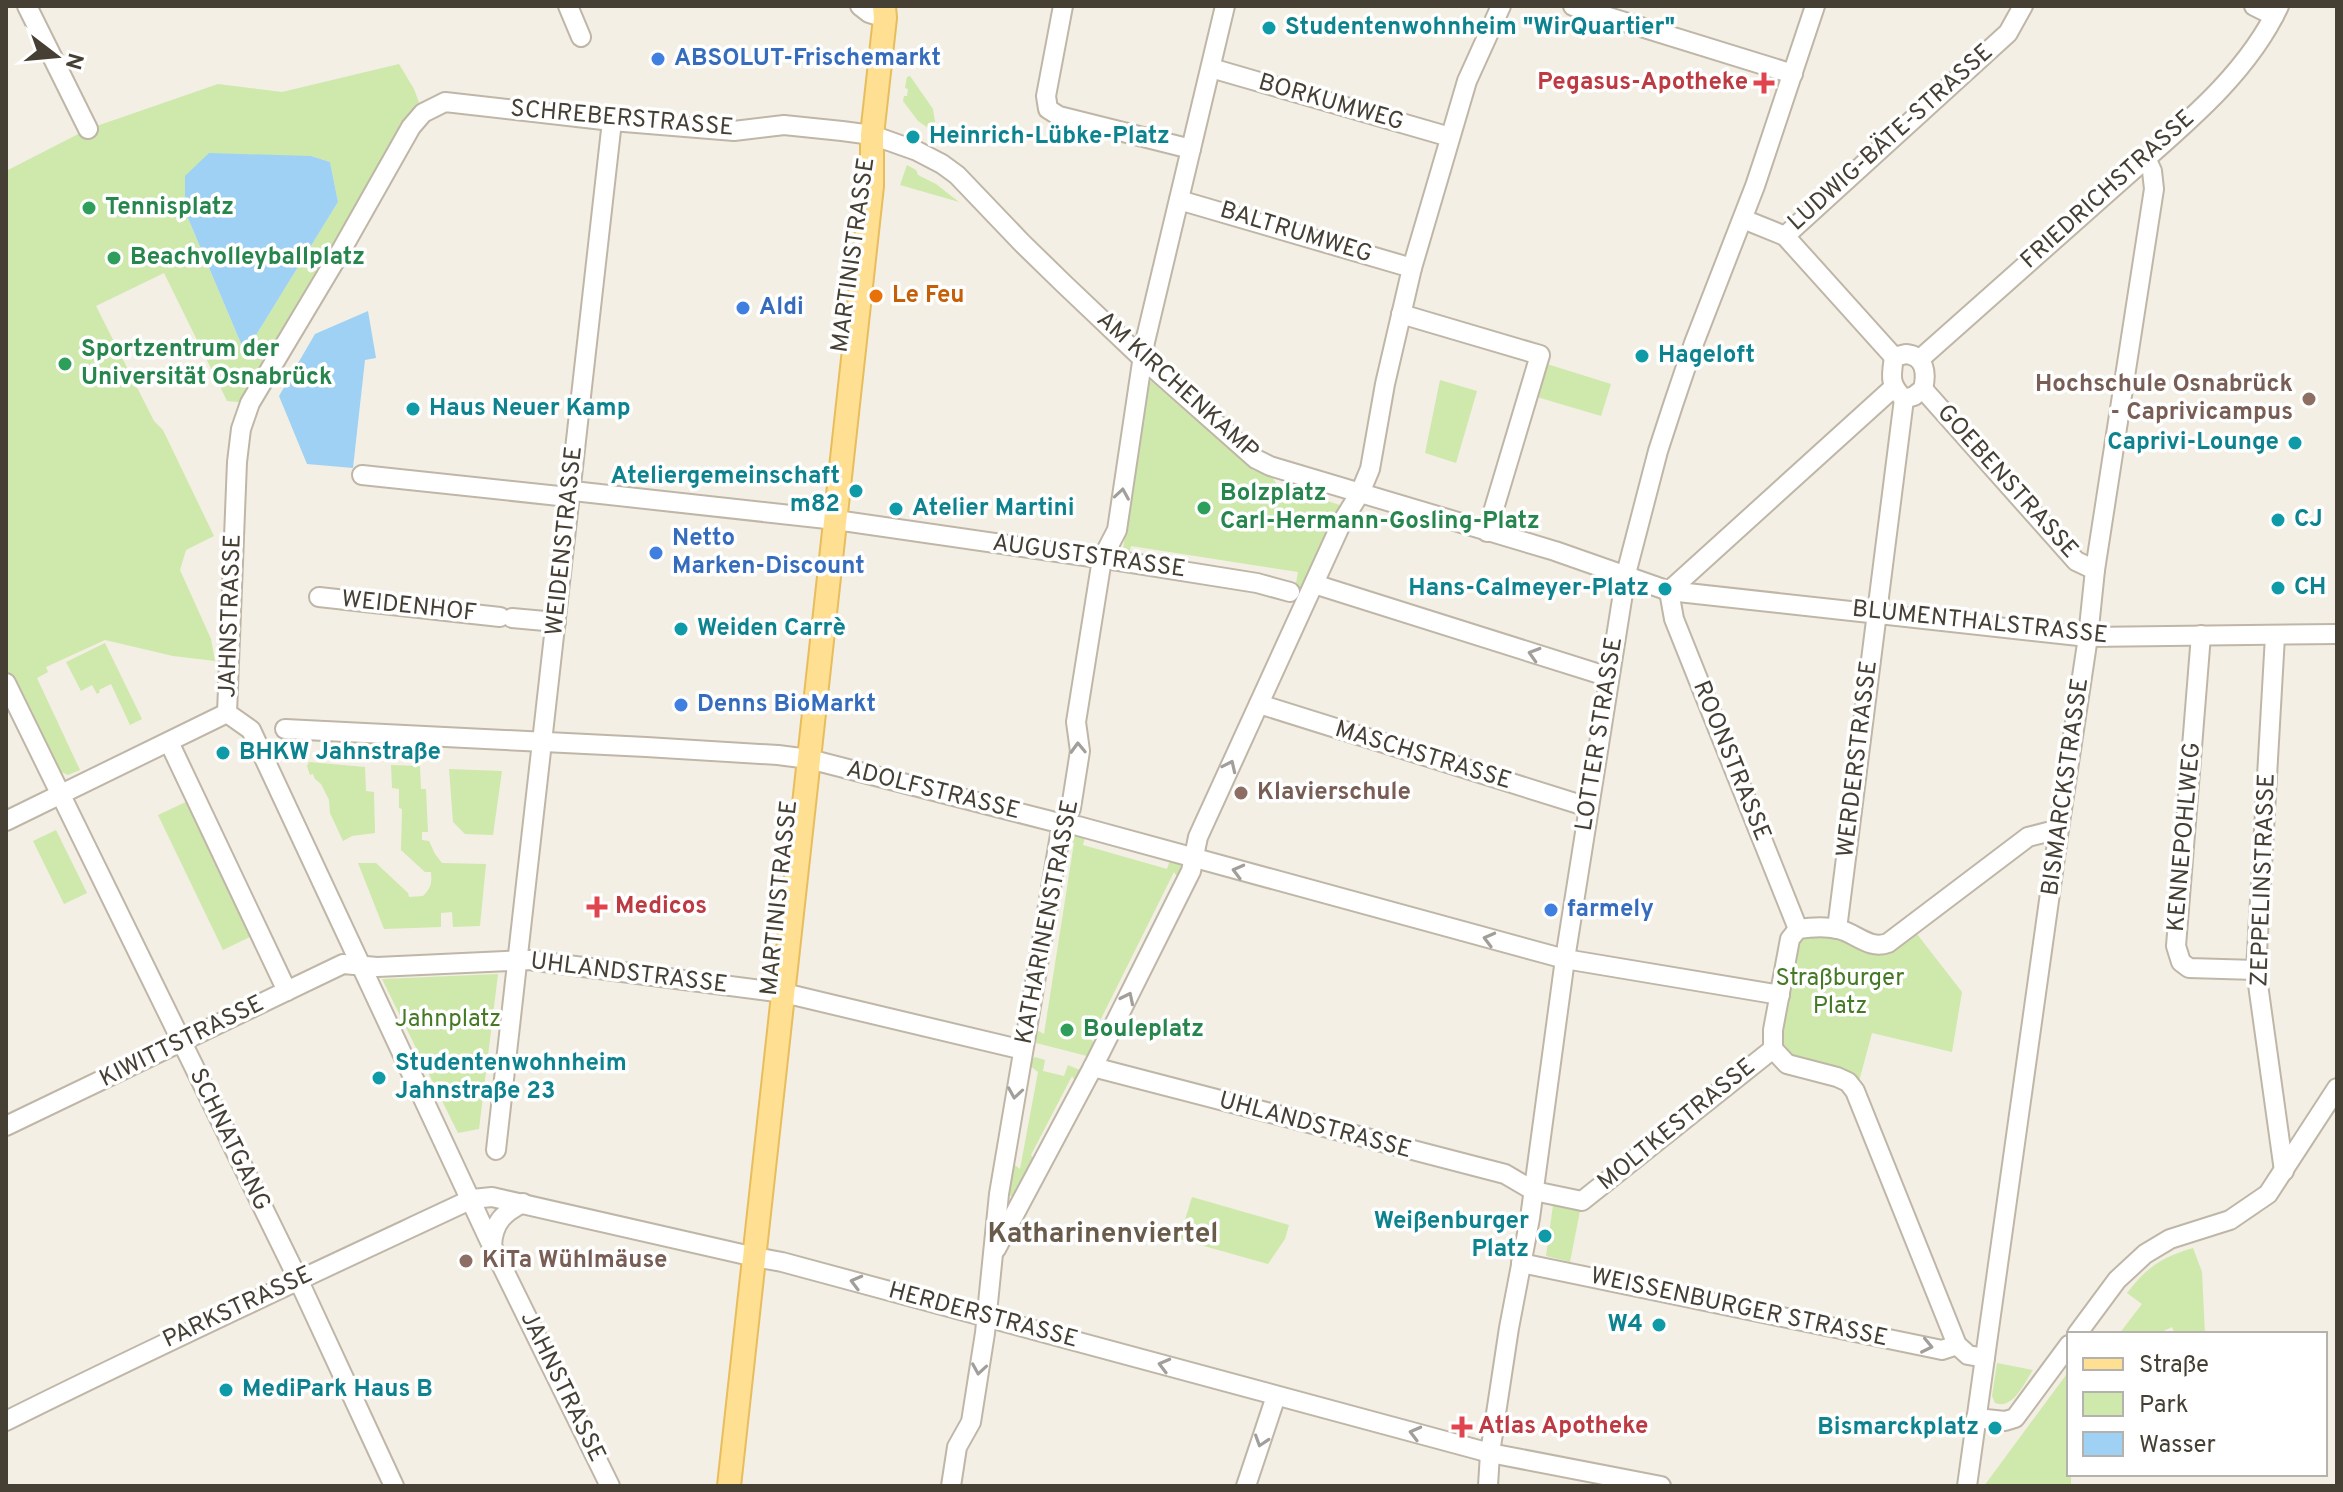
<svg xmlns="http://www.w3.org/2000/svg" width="2343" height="1492" font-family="Overpass,sans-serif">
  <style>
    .green { fill: #cee9ab; fill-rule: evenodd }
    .water { fill: #9ed1f3 }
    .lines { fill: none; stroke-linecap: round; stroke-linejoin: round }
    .minor-casing { stroke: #bfb6a7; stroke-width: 22 }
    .major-casing { stroke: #e8bd5d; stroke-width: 26 }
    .minor { stroke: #fff; stroke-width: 18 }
    .major { stroke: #ffdf91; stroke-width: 22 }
    .oneway { stroke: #a29f9a }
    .culture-dot { fill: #0f9aa8; stroke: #fff; stroke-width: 3 }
    .shop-dot { fill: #3f7fe0; stroke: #fff; stroke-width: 3 }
    .health-dot { fill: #e0444e; stroke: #fff; stroke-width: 3 }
    .leisure-dot { fill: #2e9e5b; stroke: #fff; stroke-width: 3 }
    .food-dot { fill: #e8710a; stroke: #fff; stroke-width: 3 }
    .education-dot { fill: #8d6e63; stroke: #fff; stroke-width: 3 }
    .labels { text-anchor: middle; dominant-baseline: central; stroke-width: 7; stroke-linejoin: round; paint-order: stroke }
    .culture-label { font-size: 24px; font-weight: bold; fill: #0d838f; stroke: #fff; text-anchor: start }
    .shop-label { font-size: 24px; font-weight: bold; fill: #366cbe; stroke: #fff; text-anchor: start }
    .health-label { font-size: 24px; font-weight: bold; fill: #be3a42; stroke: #fff; text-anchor: start }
    .street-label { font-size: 24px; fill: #453f34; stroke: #fff }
    .leisure-label { font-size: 24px; font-weight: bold; fill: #27864d; stroke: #fff; text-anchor: start }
    .food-label { font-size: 24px; font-weight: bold; fill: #c56008; stroke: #fff; text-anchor: start }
    .education-label { font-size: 24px; font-weight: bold; fill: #785e54; stroke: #fff; text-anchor: start }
    .park-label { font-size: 24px; fill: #467925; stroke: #fff }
    .quarter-label { font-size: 28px; font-weight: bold; fill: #695c4b; stroke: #fff }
  </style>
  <rect width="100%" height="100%" fill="#f3efe4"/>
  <!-- green -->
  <g class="green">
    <path d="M399 64 414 89 423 113 250 403 227 401 164 273 96 306 154 421 163 430 214 536 186 550 180 570 211 639 215 661 173 656 105 640 46 667 48 672 37 678 80 770 68 775 57 770 6 667V171L88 129 218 84 282 92ZM311 156 330 162 338 202 245 353 185 211Z"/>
    <path d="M910 76 933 109 937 134 918 121 903 101 904 96H907L908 89 905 88 907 77Z"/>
    <path d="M907 165 916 170 918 175 936 184 959 202 900 185Z"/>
    <path d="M1547 364 1611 384 1601 416 1537 397Z"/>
    <path d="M1440 380 1477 391 1456 463 1425 453Z"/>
    <path d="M1151 381 1253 470 1273 478 1277 485 1340 505 1302 589 1295 588 1298 572 1131 546 1128 558 1122 555 1149 383Z"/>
    <path d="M105 643 142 719 130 725 111 684 99 690 100 692 97 694 92 685 81 691 66 662Z"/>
    <path d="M309 762 365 767 366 791 374 792 375 833 352 836 343 841 330 813 329 800 321 784 315 779 313 774 310 775 307 766Z"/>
    <path d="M391 765 420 766 421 789H426L428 832H422V840L429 841 435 854 442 863 486 864 480 926 453 927 452 912 441 913V927L384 929 358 863H376L408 893 409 897 423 896C431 888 432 884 431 872H425L401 850 402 809 399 808V789L392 788Z"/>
    <path d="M449 769 502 771 493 835 465 834 453 822Z"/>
    <path d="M190 800 254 935 223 950 158 815Z"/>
    <path d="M56 830 87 893 64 904 33 841Z"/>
    <path d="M1070 831 1086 833 1083 845 1167 869 1171 857 1180 862 1184 867 1180 881 1174 872 1091 1039 1096 1046 1091 1057 1036 1043 1033 1039 1035 1029 1044 1034 1074 843 1066 836Z"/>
    <path d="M1913 929 1962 992 1952 1052 1872 1033 1858 1085 1791 1058 1781 1046V1031L1797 942 1802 935H1836L1866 948Z"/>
    <path d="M498 974 479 1129 458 1133 382 979Z"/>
    <path d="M1035 1057 1045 1060 1043 1071 1064 1076 1068 1065 1082 1071 1077 1084 1072 1076 1031 1155 1036 1164 1013 1198 1007 1193 1012 1163 1020 1169 1038 1072 1029 1065 1030 1061Z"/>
    <path d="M1192 1197 1289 1225 1285 1239 1268 1264 1179 1239Z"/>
    <path d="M1553 1205 1580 1211 1570 1262 1546 1256Z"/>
    <path d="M2193 1248 2202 1272 2205 1334H2175L2172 1327 2157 1334H2119L2142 1304 2127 1293C2147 1267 2162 1257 2193 1248Z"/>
    <path d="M1997 1363 2033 1370C2024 1383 2013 1410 1995 1403L1992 1396Z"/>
    <path d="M2069 1371V1474H2071V1486H1984Z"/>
  </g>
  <!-- water -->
  <g class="water">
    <path d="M209 153 311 156 330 162 338 202 245 353 185 211V176Z"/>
    <path d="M368 311 376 358 365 360 353 468 307 464 279 396 315 334Z"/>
  </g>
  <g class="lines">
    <defs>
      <g id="minor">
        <path d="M27 6 88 129"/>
        <path d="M568 6 581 37"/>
        <path d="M860 6 869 13 885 18"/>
        <path d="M1063 6 1046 96 1048 109 1059 116 1191 149"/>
        <path d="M1573 6 1793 74"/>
        <path d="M2254 6 2274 16"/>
        <path d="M1211 68 1450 137"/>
        <path d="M1179 200 1412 268"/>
        <path d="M1743 219 1785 236 2008 33 2023 6"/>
        <path d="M1785 236 1894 357"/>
        <path d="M1401 314 1540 355 1487 532"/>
        <path d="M1906 354C1925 356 1927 373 1923 389L1914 396 1904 399C1889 384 1891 377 1894 357Z"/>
        <path d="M1920 359C1985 301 2051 243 2116 185 2175 132 2245 79 2279 6"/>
        <path d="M1923 389 2076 561 2095 570"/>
        <path d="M362 475 559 496 571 491 582 492 836 520 1119 561 1257 583 1290 592"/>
        <path d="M1314 584 1609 677"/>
        <path d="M319 597 500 617"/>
        <path d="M512 618 556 622"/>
        <path d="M2201 635 2176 946 2181 962 2189 968 2256 970"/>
        <path d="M2275 636 2256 970 2284 1171"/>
        <path d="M6 683 298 1279 394 1486"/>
        <path d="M1259 704 1588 807"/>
        <path d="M285 729 646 747 778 755 809 759 1051 821 1078 826 1565 959 1780 995"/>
        <path d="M169 742 287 991"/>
        <path d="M6 821 227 713"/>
        <path d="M1798 929 1674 619 1669 591 1893 388"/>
        <path d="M1837 929 1904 399"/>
        <path d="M1093 1067 1505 1174 1534 1191 1582 1201 1773 1049"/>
        <path d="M6 1126 343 964 377 967 529 960 784 993 1023 1050"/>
        <path d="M496 1150 612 121"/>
        <path d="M492 1246C493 1223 503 1213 523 1203"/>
        <path d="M996 1249 1093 1067 1191 871 1198 837 1342 522 1360 493 1370 469 1385 384 1412 268 1467 81 1501 6"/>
        <path d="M1521 1263 1942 1350 1957 1345"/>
        <path d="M2077 1334 2117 1280 2145 1254 2170 1239 2230 1220 2268 1194 2337 1088"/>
        <path d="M1985 1358 1968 1355 1957 1345 1855 1091 1848 1082 1837 1077 1787 1064 1773 1049V1030L1790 939 1798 929C1811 927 1825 926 1838 929 1856 933 1869 950 1888 943L2028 837 2059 829"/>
        <path d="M1976 1418 2005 1421 2015 1418 2069 1345"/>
        <path d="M6 1421C160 1344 316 1272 472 1199L492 1197 755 1257 782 1262 1490 1453 1661 1486"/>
        <path d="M610 1486 492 1246 251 730 227 713 237 462 241 429 250 403 342 249 411 127 423 113 445 102 612 121 734 131 784 125 842 131 872 135 917 151 942 164 957 175 1022 243 1063 283 1143 359 1256 459 1270 466 1555 551 1669 591 2088 637 2337 634"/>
        <path d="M951 1486 957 1447 971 1422 985 1333 999 1194 1060 835 1071 808 1080 751 1076 722 1102 559 1117 530 1145 342 1225 6"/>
        <path d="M1246 1486 1276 1396"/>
        <path d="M1488 1486 1490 1453 1509 1328 1530 1218 1565 959 1626 574 1658 451 1673 405 1694 343 1755 186 1815 6"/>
        <path d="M1967 1486 2059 829 2088 637 2095 570 2154 189 2152 171 2146 158"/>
      </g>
      <path id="major" d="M729 1486 872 186V135L885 18 884 6"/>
    </defs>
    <!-- minor casing -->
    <use href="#minor" class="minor-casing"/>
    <!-- major casing -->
    <use href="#major" class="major-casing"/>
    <!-- minor -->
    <use href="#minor" class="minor"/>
    <!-- major -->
    <use href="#major" class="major"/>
  </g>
  <!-- one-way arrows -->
  <defs><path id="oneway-chevron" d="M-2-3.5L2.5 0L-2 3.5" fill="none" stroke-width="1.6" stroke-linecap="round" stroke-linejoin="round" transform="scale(2)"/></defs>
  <g class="oneway">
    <use href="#oneway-chevron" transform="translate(1122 494) rotate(-81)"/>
    <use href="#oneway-chevron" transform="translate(1534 654) rotate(-163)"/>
    <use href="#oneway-chevron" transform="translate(1078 748) rotate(-92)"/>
    <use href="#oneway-chevron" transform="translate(1230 766) rotate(-65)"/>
    <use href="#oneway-chevron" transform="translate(1238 871) rotate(-165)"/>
    <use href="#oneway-chevron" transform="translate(1489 939) rotate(-165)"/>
    <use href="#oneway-chevron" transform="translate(1128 998) rotate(-64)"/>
    <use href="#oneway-chevron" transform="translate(1015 1093) rotate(99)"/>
    <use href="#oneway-chevron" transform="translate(856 1282) rotate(-165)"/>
    <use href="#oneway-chevron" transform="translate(1927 1346) rotate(12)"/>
    <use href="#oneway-chevron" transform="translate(1164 1365) rotate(-165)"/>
    <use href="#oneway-chevron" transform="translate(979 1369) rotate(99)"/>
    <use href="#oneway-chevron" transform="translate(1415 1433) rotate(-165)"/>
    <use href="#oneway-chevron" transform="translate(1261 1441) rotate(108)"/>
  </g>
  <!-- markers -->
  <g class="culture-dot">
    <circle cx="1269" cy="28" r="8"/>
    <circle cx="913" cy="137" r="8"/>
    <circle cx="1642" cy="356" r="8"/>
    <circle cx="413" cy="409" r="8"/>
    <circle cx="2295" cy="443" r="8"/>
    <circle cx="856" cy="491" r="8"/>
    <circle cx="896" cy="509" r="8"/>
    <circle cx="2278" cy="520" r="8"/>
    <circle cx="2278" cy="588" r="8"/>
    <circle cx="1665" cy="589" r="8"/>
    <circle cx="681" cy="629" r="8"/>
    <circle cx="223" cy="753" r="8"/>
    <circle cx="379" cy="1078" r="8"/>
    <circle cx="1545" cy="1236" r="8"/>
    <circle cx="1659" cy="1325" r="8"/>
    <circle cx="226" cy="1390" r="8"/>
    <circle cx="1995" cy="1428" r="8"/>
  </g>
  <g class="shop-dot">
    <circle cx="658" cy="59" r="8"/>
    <circle cx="743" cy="308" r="8"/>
    <circle cx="656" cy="553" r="8"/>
    <circle cx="681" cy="705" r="8"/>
    <circle cx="1551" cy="910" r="8"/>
  </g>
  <g class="health-dot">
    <path d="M1760 71h8v8h8v8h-8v8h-8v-8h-8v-8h8z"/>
    <path d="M593 895h8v8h8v8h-8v8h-8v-8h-8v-8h8z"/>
    <path d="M1458 1415h8v8h8v8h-8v8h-8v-8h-8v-8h8z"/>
  </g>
  <g class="leisure-dot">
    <circle cx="89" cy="208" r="8"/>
    <circle cx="114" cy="258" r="8"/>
    <circle cx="65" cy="364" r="8"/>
    <circle cx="1204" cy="508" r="8"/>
    <circle cx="1067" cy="1030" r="8"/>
  </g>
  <circle class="food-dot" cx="876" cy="296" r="8"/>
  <g class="education-dot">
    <circle cx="2309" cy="399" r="8"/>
    <circle cx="1241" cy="793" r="8"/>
    <circle cx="466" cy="1261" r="8"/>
  </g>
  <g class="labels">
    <!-- culture labels -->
    <g class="culture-label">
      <text x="1285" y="28">Studentenwohnheim "WirQuartier"</text>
      <text x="929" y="137">Heinrich-Lübke-Platz</text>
      <text x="1658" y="356">Hageloft</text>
      <text x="429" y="409">Haus Neuer Kamp</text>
      <text x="2279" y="443" text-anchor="end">Caprivi-Lounge</text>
      <text x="840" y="477" text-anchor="end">Ateliergemeinschaft<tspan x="840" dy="28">m82</tspan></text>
      <text x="912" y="509">Atelier Martini</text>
      <text x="2294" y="520">CJ</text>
      <text x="2294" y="588">CH</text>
      <text x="1649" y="589" text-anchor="end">Hans-Calmeyer-Platz</text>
      <text x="697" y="629">Weiden Carrè</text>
      <text x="239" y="753">BHKW Jahnstraße</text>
      <text x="395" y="1064">Studentenwohnheim<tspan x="395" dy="28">Jahnstraße 23</tspan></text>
      <text x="1529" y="1222" text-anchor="end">Weißenburger<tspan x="1529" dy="28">Platz</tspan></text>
      <text x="1643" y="1325" text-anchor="end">W4</text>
      <text x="242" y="1390">MediPark Haus B</text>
      <text x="1979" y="1428" text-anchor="end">Bismarckplatz</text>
    </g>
    <!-- shop labels -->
    <g class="shop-label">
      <text x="674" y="59">ABSOLUT-Frischemarkt</text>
      <text x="759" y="308">Aldi</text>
      <text x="672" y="539">Netto<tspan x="672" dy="28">Marken-Discount</tspan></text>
      <text x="697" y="705">Denns BioMarkt</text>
      <text x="1567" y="910">farmely</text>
    </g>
    <!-- health labels -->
    <g class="health-label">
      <text x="1748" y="83" text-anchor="end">Pegasus-Apotheke</text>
      <text x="615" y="907">Medicos</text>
      <text x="1478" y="1427">Atlas Apotheke</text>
    </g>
    <!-- street labels -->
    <g class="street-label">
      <text transform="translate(1331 103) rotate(16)">BORKUMWEG</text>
      <text transform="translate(622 119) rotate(5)">SCHREBERSTRASSE</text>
      <text transform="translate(1891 138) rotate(-42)">LUDWIG-BÄTE-STRASSE</text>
      <text transform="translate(2108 190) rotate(-42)">FRIEDRICHSTRASSE</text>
      <text transform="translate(1296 233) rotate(17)">BALTRUMWEG</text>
      <text transform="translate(854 255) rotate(-82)">MARTINISTRASSE</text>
      <text transform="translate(1177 386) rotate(42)">AM KIRCHENKAMP</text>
      <text transform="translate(2007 482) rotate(48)">GOEBENSTRASSE</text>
      <text transform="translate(565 541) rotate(-84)">WEIDENSTRASSE</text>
      <text transform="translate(1089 557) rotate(8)">AUGUSTSTRASSE</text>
      <text transform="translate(409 607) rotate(6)">WEIDENHOF</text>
      <text transform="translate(231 616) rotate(-88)">JAHNSTRASSE</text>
      <text transform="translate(1980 623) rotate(6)">BLUMENTHALSTRASSE</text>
      <text transform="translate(1600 734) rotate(-81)">LOTTER STRASSE</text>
      <text transform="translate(1423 756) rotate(17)">MASCHSTRASSE</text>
      <text transform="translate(1858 759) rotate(-83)">WERDERSTRASSE</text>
      <text transform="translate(1731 761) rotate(68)">ROONSTRASSE</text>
      <text transform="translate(2066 787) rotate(-82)">BISMARCKSTRASSE</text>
      <text transform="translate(933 791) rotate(14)">ADOLFSTRASSE</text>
      <text transform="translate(2185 837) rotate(-85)">KENNEPOHLWEG</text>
      <text transform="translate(2264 880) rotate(-88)">ZEPPELINSTRASSE</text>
      <text transform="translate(780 898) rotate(-84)">MARTINISTRASSE</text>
      <text transform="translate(1048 922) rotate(-79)">KATHARINENSTRASSE</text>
      <text transform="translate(629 974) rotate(7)">UHLANDSTRASSE</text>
      <text transform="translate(182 1042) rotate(-26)">KIWITTSTRASSE</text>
      <text transform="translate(1677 1125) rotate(-39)">MOLTKESTRASSE</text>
      <text transform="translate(1315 1126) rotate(15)">UHLANDSTRASSE</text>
      <text transform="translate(229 1140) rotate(64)">SCHNATGANG</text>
      <text transform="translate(238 1308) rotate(-25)">PARKSTRASSE</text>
      <text transform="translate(1739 1308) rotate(12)">WEISSENBURGER STRASSE</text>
      <text transform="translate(983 1316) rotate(15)">HERDERSTRASSE</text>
      <text transform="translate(562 1387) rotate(64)">JAHNSTRASSE</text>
    </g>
    <!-- leisure labels -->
    <g class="leisure-label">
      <text x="105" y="208">Tennisplatz</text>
      <text x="130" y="258">Beachvolleyballplatz</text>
      <text x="81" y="350">Sportzentrum der<tspan x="81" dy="28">Universität Osnabrück</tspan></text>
      <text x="1220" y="494">Bolzplatz<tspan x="1220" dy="28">Carl-Hermann-Gosling-Platz</tspan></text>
      <text x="1083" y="1030">Bouleplatz</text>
    </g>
    <!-- food labels -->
    <g class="food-label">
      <text x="892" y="296">Le Feu</text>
    </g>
    <!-- education labels -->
    <g class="education-label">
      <text x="2293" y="385" text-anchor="end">Hochschule Osnabrück<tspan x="2293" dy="28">- Caprivicampus</tspan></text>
      <text x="1257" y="793">Klavierschule</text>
      <text x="482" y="1261">KiTa Wühlmäuse</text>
    </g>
    <!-- park labels -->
    <g class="park-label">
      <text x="1840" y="979">Straßburger<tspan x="1840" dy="28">Platz</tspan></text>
      <text x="448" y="1020">Jahnplatz</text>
    </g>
    <!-- quarter labels -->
    <g class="quarter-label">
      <text x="1103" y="1235">Katharinenviertel</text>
    </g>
  </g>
  <!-- border -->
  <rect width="2343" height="1492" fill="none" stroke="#453f34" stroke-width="16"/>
  <!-- legend -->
  <rect x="2067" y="1332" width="260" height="144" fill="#ffffff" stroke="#b5b2ae" stroke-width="2"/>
  <rect x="2083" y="1358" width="40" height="12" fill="#ffdf91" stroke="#b5b2ae" stroke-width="2"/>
  <text x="2139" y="1372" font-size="24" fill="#453f34">Straße</text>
  <rect x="2083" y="1392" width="40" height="24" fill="#cee9ab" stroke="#b5b2ae" stroke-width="2"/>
  <text x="2139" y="1412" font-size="24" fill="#453f34">Park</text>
  <rect x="2083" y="1432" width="40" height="24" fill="#9ed1f3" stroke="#b5b2ae" stroke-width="2"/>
  <text x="2139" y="1452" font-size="24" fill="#453f34">Wasser</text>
  <!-- north arrow -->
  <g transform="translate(56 56) rotate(106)" stroke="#ffffff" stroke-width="6" paint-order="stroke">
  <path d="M0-6L14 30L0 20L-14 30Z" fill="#453f34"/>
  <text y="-12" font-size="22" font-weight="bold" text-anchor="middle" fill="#453f34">N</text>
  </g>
</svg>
